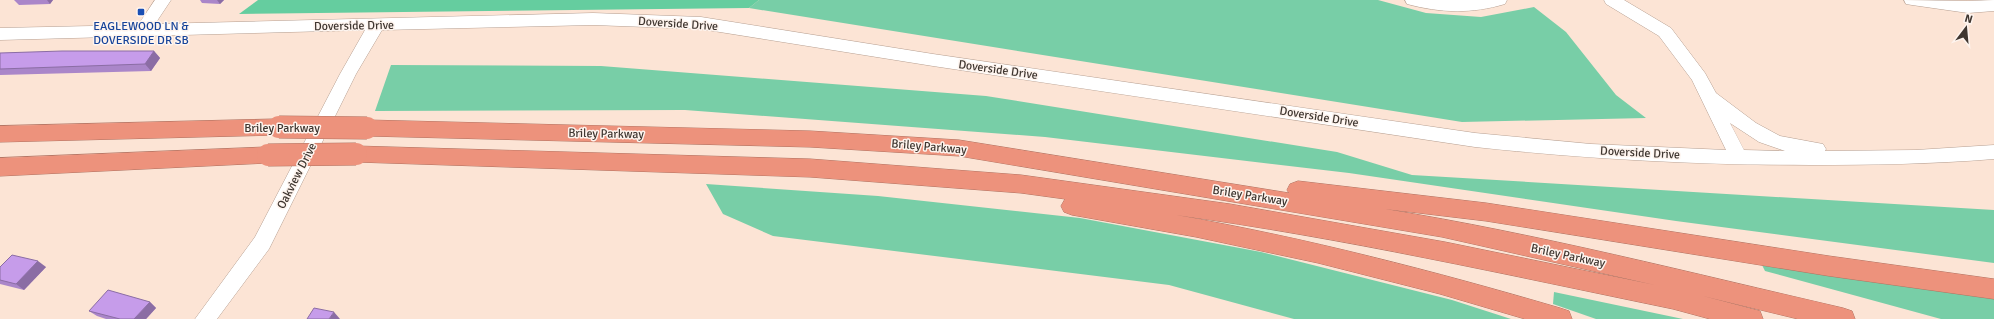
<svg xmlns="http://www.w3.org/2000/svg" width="1994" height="319" font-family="Signika,sans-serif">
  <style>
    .green { fill: #78cea7 }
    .forest { fill: #65cd9f }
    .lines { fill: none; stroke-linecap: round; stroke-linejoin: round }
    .minor-casing { stroke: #b69f91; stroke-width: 1 }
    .highway-casing { stroke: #b07261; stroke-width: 1 }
    .minor { fill: #fff; fill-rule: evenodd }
    .highway { fill: #ed927c; fill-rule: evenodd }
    .highway-bridge-casing { stroke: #b07261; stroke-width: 23; stroke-linecap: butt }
    .highway-bridge { stroke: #ed927c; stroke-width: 22 }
    .wall { fill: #aa86c9 }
    .shaded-wall { fill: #8b6da4 }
    .building { fill: #c69cea; stroke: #8b6da4 }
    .transit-dot { fill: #1a4fb4; stroke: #fef4ee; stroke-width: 1.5 }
    .labels { text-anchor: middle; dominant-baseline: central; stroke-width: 3; stroke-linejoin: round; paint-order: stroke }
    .street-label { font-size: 12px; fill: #3f3630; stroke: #fef4ee }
    .transit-label { font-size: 12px; fill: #164399; stroke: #fef4ee }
  </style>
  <rect width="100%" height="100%" fill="#fce4d5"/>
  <!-- green -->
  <g class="green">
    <path d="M759 0H1378L1426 13 1481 17 1534 7 1566 32 1616 95 1646 118 1462 122 749 8Z"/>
    <path d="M391 65 601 66 986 96 1337 152 1412 175 1994 210V263L1676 221 1349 173 1045 137 685 110 375 111Z"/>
    <path d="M706 184 878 196 1080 218 1261 252 1452 300 1511 319H1294L1169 285 773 236 723 214Z"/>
    <path d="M1761 263 1994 297V319H1941L1765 271Z"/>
    <path d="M1554 292 1683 319H1596L1553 304Z"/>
  </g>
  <!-- forest -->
  <path class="forest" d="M258 0H759L749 8 239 14Z"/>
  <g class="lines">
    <defs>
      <g id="minor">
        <path d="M155 0H171L155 24 593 13 701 17 933 54 1475 133 1591 144 1726 150 1692 80 1659 36 1606 4 1604 0H1624L1671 28 1705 73 1716 93 1756 123 1780 136 1823 144 1826 149 1825 151 1916 150 1994 145V159C1933 164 1871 165 1810 165 1698 165 1586 159 1475 147L933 66 701 29 593 25 382 30 356 74 269 249 217 319H195L255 237 340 74 365 30 0 40V28L138 25ZM1730 123 1759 142 1785 151 1744 150Z"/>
        <path d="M1405 0H1507L1505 4C1472 14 1440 13 1407 4Z"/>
        <path d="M1904 0 1968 1 1994 0V11L1968 13 1912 5 1906 4Z"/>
      </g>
      <g id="highway">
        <path d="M279 119 287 121 290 127 287 133 279 135 0 142V126Z"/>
        <path d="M367 120 810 131 959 140 1289 193 1287 190 1290 184 1298 181 1486 203 1829 256 1994 279V299L1829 276 1486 221 1385 209C1539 234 1691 273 1843 308L1852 311 1855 319H1798L1703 296 1760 311 1763 319H1710L1673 309C1508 275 1343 238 1176 215 1306 238 1434 271 1560 308L1569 311 1572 319H1525L1440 294 1318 263 1196 237 1072 215 1064 212 1061 206 1065 199 1021 193 810 177 356 162 348 160 345 154 348 148 356 146 810 159 1021 175 1230 204 1445 242 1655 285 1442 237 959 156 810 147 367 136 359 134 356 128 359 122Z"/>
        <path d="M268 147 276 149 279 155 276 161 268 163 0 176V158Z"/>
      </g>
    </defs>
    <!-- minor casing -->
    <use href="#minor" class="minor-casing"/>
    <!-- highway casing -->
    <use href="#highway" class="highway-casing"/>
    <!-- minor -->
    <use href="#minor" class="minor"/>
    <!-- highway -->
    <use href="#highway" class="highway"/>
    <defs>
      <g id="highway-bridge">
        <path d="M279 127 367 128"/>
        <path d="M268 155 356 154"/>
      </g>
    </defs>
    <!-- highway-bridge casing -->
    <use href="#highway-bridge" class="highway-bridge-casing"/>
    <!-- highway-bridge -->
    <use href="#highway-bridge" class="highway-bridge"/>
  </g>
  <!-- wall -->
  <g class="wall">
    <path d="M14 0H53L50 4 19 5Z"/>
    <path d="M200 0H224L220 4 202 3Z"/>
    <path d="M154 51 160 58 151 71 0 75V53Z"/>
    <path d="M0 267H46L24 290 0 284Z"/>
    <path d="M150 302 156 308 146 319H106L97 316 89 311Z"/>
  </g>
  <!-- shaded-wall -->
  <g class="shaded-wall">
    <path d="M47 0H53L50 4Z"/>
    <path d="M217 0H224L220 4Z"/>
    <path d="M154 51 160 58 151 71 145 64Z"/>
    <path d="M38 261 46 267 24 290 16 284Z"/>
    <path d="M150 302 156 308 146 319H134Z"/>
    <path d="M334 312 340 319H329Z"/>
  </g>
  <!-- building -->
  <g class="building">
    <path d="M62 51H154L145 64 0 69V53Z"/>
    <path d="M12 255 38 261 16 284 0 280V267Z"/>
    <path d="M108 290 150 302 134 319H120L89 311Z"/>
    <path d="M314 308 334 312 329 319H307Z"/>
  </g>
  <!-- markers -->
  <rect class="transit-dot" x="137" y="8" width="8" height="8" rx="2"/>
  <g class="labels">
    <!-- street labels -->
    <g class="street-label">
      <text transform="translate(678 24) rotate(4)">Doverside Drive</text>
      <text transform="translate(354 26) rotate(-1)">Doverside Drive</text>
      <text transform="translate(998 70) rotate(8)">Doverside Drive</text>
      <text transform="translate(1319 117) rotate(9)">Doverside Drive</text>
      <text x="282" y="128">Briley Parkway</text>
      <text transform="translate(606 134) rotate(1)">Briley Parkway</text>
      <text transform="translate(929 147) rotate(5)">Briley Parkway</text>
      <text transform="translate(1640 153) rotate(3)">Doverside Drive</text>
      <text transform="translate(297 176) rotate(-63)">Oakview Drive</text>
      <text transform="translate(1250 196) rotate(9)">Briley Parkway</text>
      <text transform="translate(1568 256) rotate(12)">Briley Parkway</text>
    </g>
    <!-- transit labels -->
    <g class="transit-label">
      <text x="141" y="26">EAGLEWOOD LN &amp;<tspan x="141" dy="14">DOVERSIDE DR SB</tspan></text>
    </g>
  </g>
  <!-- north arrow -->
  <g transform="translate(1966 28) rotate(16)" stroke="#fef4ee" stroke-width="3" paint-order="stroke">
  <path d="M0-3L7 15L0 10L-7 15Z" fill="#3f3630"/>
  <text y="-6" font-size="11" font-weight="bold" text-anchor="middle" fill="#3f3630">N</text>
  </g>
</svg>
